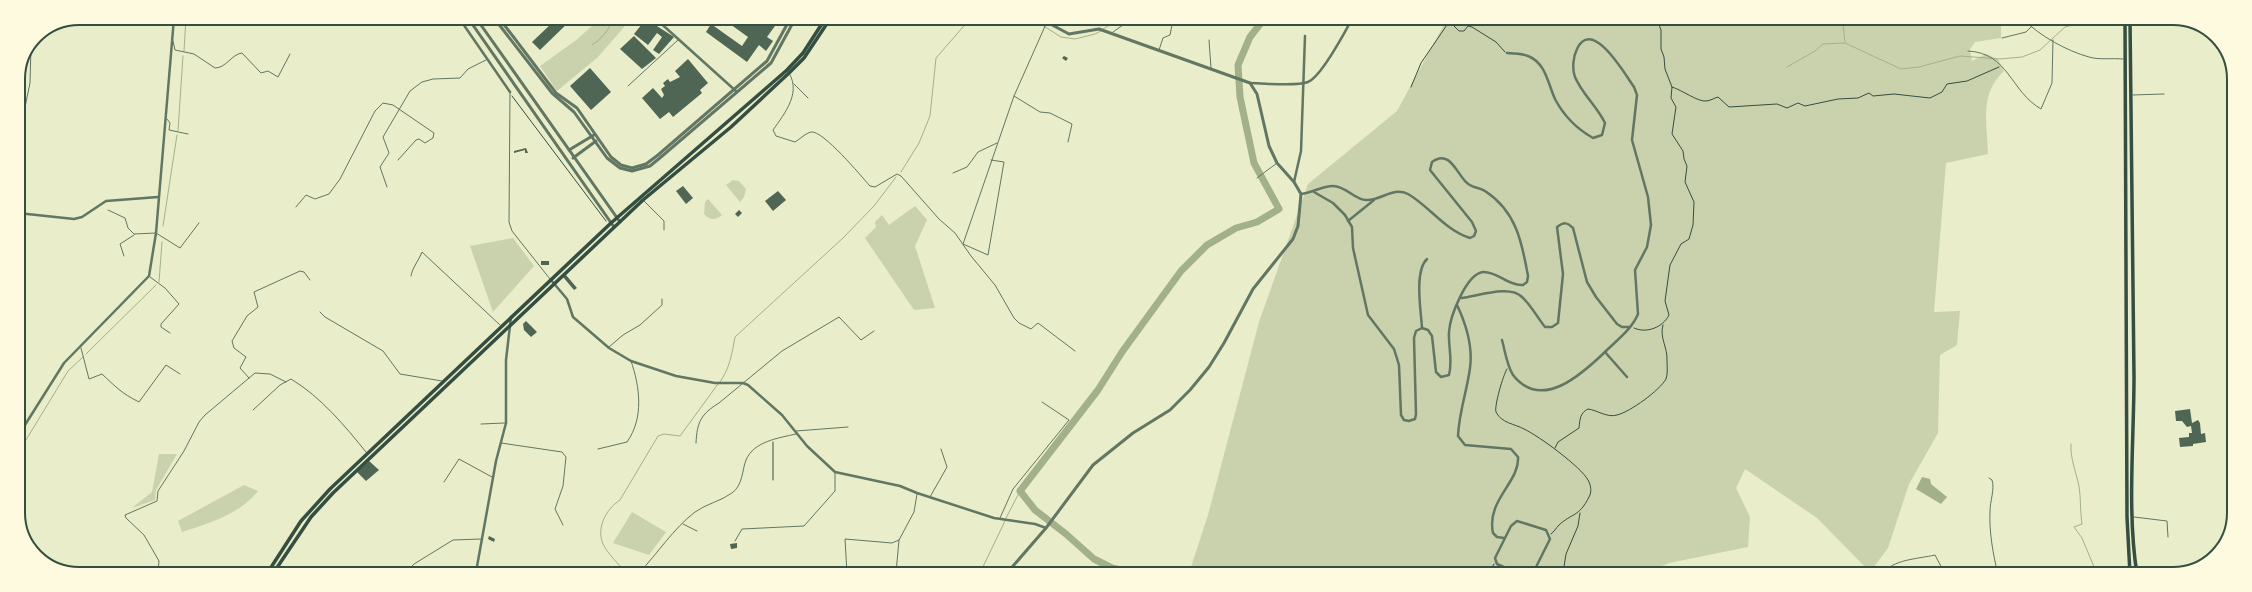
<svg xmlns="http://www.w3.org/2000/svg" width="2252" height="592" font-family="Signika,sans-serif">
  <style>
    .green { fill: #cad2ad }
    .water { fill: #a3b18a }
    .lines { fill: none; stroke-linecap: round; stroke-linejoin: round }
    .stream { stroke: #a3b18a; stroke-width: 1 }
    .river { stroke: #a3b18a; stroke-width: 7 }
    .building { fill: #4f6655 }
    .path { stroke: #344e41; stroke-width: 1 }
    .service { stroke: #617663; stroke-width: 1 }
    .minor { stroke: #617663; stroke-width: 2.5 }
    .tertiary { stroke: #617663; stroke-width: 3 }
    .secondary { stroke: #344e41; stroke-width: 3.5 }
    .rim { fill: none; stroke: #344e41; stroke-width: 2 }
  </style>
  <rect width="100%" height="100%" fill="#e9edc9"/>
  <!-- green -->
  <g class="green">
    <path d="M600 19H631L598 57 557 91 540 66 575 41Z"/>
    <path d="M1447 19 2001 20V38L1975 42 1970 49 1972 61 1986 54 1998 59 2004 71C1979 94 1987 123 1988 154L1946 163 1934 312 1960 311 1957 345 1940 355 1938 433 1909 484 1888 548 1870 572 1817 518 1745 469 1736 488 1750 517 1748 547 1669 563 1645 573H1192L1191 567 1208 515 1259 322 1308 184 1397 111Z"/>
    <path d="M733 180 739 181 746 189 744 197 740 202 726 185Z"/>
    <path d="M708 199 722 215C715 221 710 220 704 214L705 202Z"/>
    <path d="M915 206 927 220 915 246 935 308 914 310 865 238 876 227 875 222 882 215 889 225Z"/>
    <path d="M513 238 534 266 493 312 470 246Z"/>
    <path d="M159 454H177L156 490 155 500 132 508 152 492Z"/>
    <path d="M244 485 258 491C240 514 210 523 182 532L178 521Z"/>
    <path d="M632 512 666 532 649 555 613 543Z"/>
  </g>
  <!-- water -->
  <path class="water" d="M1922 477 1930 479 1931 484 1947 497 1941 504 1916 489Z"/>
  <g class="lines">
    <!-- stream -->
    <g class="stream">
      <path d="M1017 19 1039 23 1061 37 1075 39 1095 34 1101 31"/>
      <path d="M1837 20 1843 25 1845 42"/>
      <path d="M612 24 621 21 622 19"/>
      <path d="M1103 29 1120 19"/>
      <path d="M592 45C600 40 611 29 612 19"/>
      <path d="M184 51 186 18"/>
      <path d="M1787 67 1815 51 1823 44 1845 43 1901 69 1919 67 1960 56 2000 59 2022 57 2040 50 2065 27 2080 23V20"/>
      <path d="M178 131 183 56"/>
      <path d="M901 172 919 143 930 116 936 58 970 19"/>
      <path d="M163 226 177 135"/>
      <path d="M159 282 162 242"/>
      <path d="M86 354 156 285"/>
      <path d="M720 382C730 368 732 353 735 337L843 238 874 206 896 177"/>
      <path d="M2071 444C2070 458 2076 472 2079 486 2081 499 2080 511 2082 524L2074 527 2082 538 2097 574"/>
      <path d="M18 453 68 371 83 357"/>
      <path d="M1006 518 1020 491"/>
      <path d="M626 573C619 564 609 555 604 546 595 529 606 509 620 500L658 436 664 434 680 436 718 384"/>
      <path d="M980 573 1005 521"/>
    </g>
    <!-- river -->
    <path class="river" d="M1134 573 1112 568 1094 559 1066 534 1035 510 1020 491 1098 390 1122 352 1181 271 1207 245 1236 228 1257 222 1279 209 1254 163 1240 97 1238 65 1250 37 1264 19"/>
  </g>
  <!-- building -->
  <g class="building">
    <path d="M548 18H573L540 50 532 42 552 23Z"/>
    <path d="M574 18H586L580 24Z"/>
    <path d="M646 19 674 37 659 54 653 50 662 37 657 33 648 45 634 34Z"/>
    <path d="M679 19H694L689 26Z"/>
    <path d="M723 19H744L754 26 760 19H780L767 37 773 41 766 51 759 45 747 62 706 32 711 24 742 46 748 37Z"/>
    <path d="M634 36 656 58 642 69 620 49Z"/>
    <path d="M1064 56 1068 58 1066 61 1062 58Z"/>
    <path d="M688 59 708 83 700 90 702 93 673 117 669 112 660 119 642 98 653 88 662 98 664 95 661 89 665 86 663 83 668 79 670 82 680 77 675 71Z"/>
    <path d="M590 68 611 92 591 110 570 86Z"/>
    <path d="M526 148 528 153H525V150L514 153V151Z"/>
    <path d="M683 186 693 198 686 204 676 191Z"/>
    <path d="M778 191 786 200 773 211 765 201Z"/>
    <path d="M739 210 742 213 738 217 735 214Z"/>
    <rect x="541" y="261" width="8" height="4"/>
    <path d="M566 275 577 288 574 290 563 277Z"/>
    <path d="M526 321 537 332 531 337 524 330 523 324Z"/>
    <path d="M2190 409 2192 423 2198 420 2200 423 2201 434 2205 433 2206 442 2193 444V446L2180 447 2179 438 2189 437V433H2192L2191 426 2187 427 2182 421H2176L2175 411Z"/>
    <path d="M369 461 379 470 366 481 357 472Z"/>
    <path d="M489 536 495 539 494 542 488 539Z"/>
    <path d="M737 543V548L731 549 730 544Z"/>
  </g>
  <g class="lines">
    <!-- path -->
    <g class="path">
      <path d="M1450 22 1459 31H1464L1468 26 1472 27 1496 42 1505 52"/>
      <path d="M1411 87 1421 63 1451 19"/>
      <path d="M1672 87C1682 90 1698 102 1706 101 1710 101 1714 98 1718 97L1729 107 1777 104 1787 108 1798 103 1805 106 1838 99 1858 98 1869 93 1873 96 1894 94 1930 98 1942 92 1947 84 1967 81 1999 67"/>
      <path d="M512 96 606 221"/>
      <path d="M1634 328C1647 334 1663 327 1669 315L1665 301 1670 265 1681 244 1689 239 1693 225 1694 202 1685 182 1687 166 1684 159 1683 151 1672 134 1676 107 1671 98 1672 87 1665 69 1664 57 1661 49V30L1657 20"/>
      <path d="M1507 369C1503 375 1494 407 1496 412 1501 423 1515 424 1524 429 1539 436 1581 467 1588 480 1591 485 1592 492 1589 497 1579 517 1572 513 1559 525 1556 528 1554 532 1551 534"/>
      <path d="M1555 448 1558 442 1579 428C1580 419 1580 413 1588 409 1597 410 1607 418 1617 415 1630 412 1660 390 1666 379 1668 374 1667 366 1667 361 1668 348 1659 337 1663 325"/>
      <path d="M773 480V442"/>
      <path d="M1440 573 1446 567 1457 573"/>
      <path d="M1489 573 1494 564"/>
      <path d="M1563 573 1566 554 1578 526 1580 513"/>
    </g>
    <!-- service -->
    <g class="service">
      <path d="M876 19H877"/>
      <path d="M933 19 936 21 937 19"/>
      <path d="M2024 20C2040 36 2067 51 2089 57 2099 60 2112 58 2123 59"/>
      <path d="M1113 32 1130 20 1140 19"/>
      <path d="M2002 38 2026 32 2031 27"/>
      <path d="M1209 40 1211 68"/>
      <path d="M173 41 175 50 194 54 215 68C226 68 232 54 242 53L261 73 268 71 278 77 290 54"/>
      <path d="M1159 50 1163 38 1170 35 1172 25"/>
      <path d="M1968 51C2009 53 2010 91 2041 109L2052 83 2053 40"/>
      <path d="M787 70C803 91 785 113 773 130L776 136 795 142C800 139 806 133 811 132 823 130 861 176 870 186L875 187 897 174 901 176 939 219 955 233 971 256 995 285 1014 318 1019 323 1031 329 1038 323 1075 351"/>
      <path d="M794 84 808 98"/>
      <path d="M628 86 678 40"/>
      <path d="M510 92 509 222 512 231 550 279"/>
      <path d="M2133 95 2164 94"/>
      <path d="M1014 96 1040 112 1050 113 1072 124 1068 142"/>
      <path d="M167 119 170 123 169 130 188 134"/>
      <path d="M18 141 30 83 31 47"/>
      <path d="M991 160 1004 162 988 255 963 244 1014 96 1046 24"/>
      <path d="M953 173 967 167 978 152 997 143"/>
      <path d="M1257 178 1277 163"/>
      <path d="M387 187 380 167 389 153 383 137 410 91 422 82 433 79 460 78 468 69 486 60"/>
      <path d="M643 200 664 221V230"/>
      <path d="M296 207 306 195 315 199 329 194 340 179 375 111 383 103 393 105 434 133 433 138 425 143 419 139 416 140 398 160"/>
      <path d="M108 210 125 218 128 228 134 234 156 233 180 248 199 223"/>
      <path d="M124 256 120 244 134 235"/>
      <path d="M411 276C412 268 419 260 422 252L500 325"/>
      <path d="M150 277 165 288 179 304 161 324V327L170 333"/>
      <path d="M320 312 325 317 383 351 400 374 442 381"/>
      <path d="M609 347 623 335 640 325 662 305V299"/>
      <path d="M81 348 89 379 102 374C116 387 121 393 139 402L166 365 180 374"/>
      <path d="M249 378 240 368 246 357 234 348 232 341 247 316 258 307 254 292 300 271 304 272 310 280"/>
      <path d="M253 410 280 385 291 379C321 397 345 426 366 452"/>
      <path d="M481 424 505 423"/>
      <path d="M796 431 848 427"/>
      <path d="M501 443 562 452 566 457 563 486 555 509 563 525"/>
      <path d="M696 443C697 422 701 414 719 403L782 351 839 317 861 340 874 331"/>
      <path d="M598 449 627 442C644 418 640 387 631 361"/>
      <path d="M1989 478 1992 480C1995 489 1990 501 1990 511 1989 531 1993 555 1998 574"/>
      <path d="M444 482 459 459 492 477"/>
      <path d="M930 497 947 467 941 449"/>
      <path d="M2134 517 2167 521 2168 537"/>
      <path d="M1000 518 1013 489 1069 420 1042 402"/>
      <path d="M683 524 697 531"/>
      <path d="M735 541 742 529 804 526 835 491V473"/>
      <path d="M158 572 159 561 144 535 126 518 125 515 157 501 158 491 184 451 199 422 205 415 255 373 270 374 286 382"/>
      <path d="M406 572 414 564 453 540 481 539"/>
      <path d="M639 573C658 553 673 529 695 512 706 504 721 501 732 493 743 485 742 470 746 460 754 441 779 438 796 434"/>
      <path d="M847 573 845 539 892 543 899 540"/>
      <path d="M896 573 899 540 914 512 917 494"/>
      <path d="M1882 574C1893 559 1918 559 1935 555L1945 574"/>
    </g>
    <!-- minor -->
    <g class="minor">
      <path d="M459 18 510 92"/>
      <path d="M656 19 737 92"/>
      <path d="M1507 53C1514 54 1521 53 1528 56 1546 63 1548 84 1555 99 1564 116 1577 129 1593 138L1602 135 1605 123C1597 106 1582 94 1575 77 1572 69 1573 57 1577 49 1592 16 1626 76 1634 87L1637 95 1632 140 1648 197 1651 225 1647 247 1635 270 1638 314C1632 329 1616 341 1605 352L1627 377"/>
      <path d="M1250 83C1265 83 1295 87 1308 82 1321 77 1345 32 1352 19"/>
      <path d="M1294 182 1301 151 1305 36"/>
      <path d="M1301 194C1312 193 1322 186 1333 186 1346 186 1355 200 1366 200 1381 201 1393 186 1408 194 1429 206 1446 231 1470 238L1474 236 1476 231 1472 222 1430 170 1432 162C1449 149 1456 172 1466 182 1471 188 1479 187 1485 191 1516 211 1522 242 1528 276L1527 282 1523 285C1508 286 1497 271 1483 272 1466 274 1450 317 1449 332 1448 346 1453 360 1449 375L1441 377 1436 372 1432 336 1428 330 1422 328 1416 331 1414 338 1416 414 1415 419 1409 421 1404 420 1401 415 1399 365 1394 349 1368 315 1353 248 1352 227 1345 215 1333 203 1314 192"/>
      <path d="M18 213 74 219 82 217 106 201 158 197"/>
      <path d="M1348 221 1374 200"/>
      <path d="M551 280 567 299 573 317 609 348 631 361 676 376 715 383H743L748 385 782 415 807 446 835 472 900 486 917 493 994 518 1035 524 1046 528"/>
      <path d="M1461 298C1476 297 1509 284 1522 297 1531 305 1537 317 1545 327H1552L1558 323 1563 274 1557 227C1564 222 1567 222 1573 228L1587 282 1596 297 1617 324 1622 327H1630"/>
      <path d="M1457 305C1466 324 1473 346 1470 368 1467 391 1459 412 1458 436L1465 445 1511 449 1518 457C1520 482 1486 500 1493 533L1497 537 1504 538"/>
      <path d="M1422 328C1421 311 1414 271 1427 259"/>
      <path d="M1502 340C1505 351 1507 366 1513 375 1542 412 1583 373 1605 352"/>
      <path d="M18 436 64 363 149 276 156 233 174 18"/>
      <path d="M476 572 496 461 506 423V360L511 317"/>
      <path d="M1517 573 1497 564 1495 558 1511 526 1517 521 1546 530 1550 539 1533 573"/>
    </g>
    <!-- tertiary -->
    <g class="tertiary">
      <path d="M468 18 614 227"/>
      <path d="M476 18 620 222"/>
      <path d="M494 18 552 93 574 112 607 158 620 168 632 171 650 166 661 157 771 63 795 19"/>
      <path d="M499 18 556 93 577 108 611 157 621 165 632 168 646 164 658 155 767 61 790 19"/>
      <path d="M569 150 594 135"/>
      <path d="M573 158 596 141"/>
      <path d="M1007 573 1046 528 1093 465 1133 433 1170 410 1190 390 1209 367 1224 343 1253 289 1293 239 1298 226 1301 194 1294 182 1277 163 1269 146 1257 94 1250 83 1099 29 1069 34 1041 19"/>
    </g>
    <!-- secondary -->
    <g class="secondary">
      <path d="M2125 20 2127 517 2130 574"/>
      <path d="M2130 20C2132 139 2133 258 2134 377 2134 440 2127 513 2137 574"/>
      <path d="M268 572 301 521 330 489 611 223 787 70 803 53 825 19"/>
      <path d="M274 572 311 517 333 493 643 200 731 127 789 73 804 58 830 19"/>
    </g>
  </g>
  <!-- crop -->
  <path d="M0 0H2252V592H0ZM79 25H2173A54 54 0 0 1 2227 79V513A54 54 0 0 1 2173 567H79A54 54 0 0 1 25 513V79A54 54 0 0 1 79 25Z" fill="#fefae0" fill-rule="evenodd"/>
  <path class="rim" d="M79 25H2173A54 54 0 0 1 2227 79V513A54 54 0 0 1 2173 567H79A54 54 0 0 1 25 513V79A54 54 0 0 1 79 25Z"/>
</svg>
